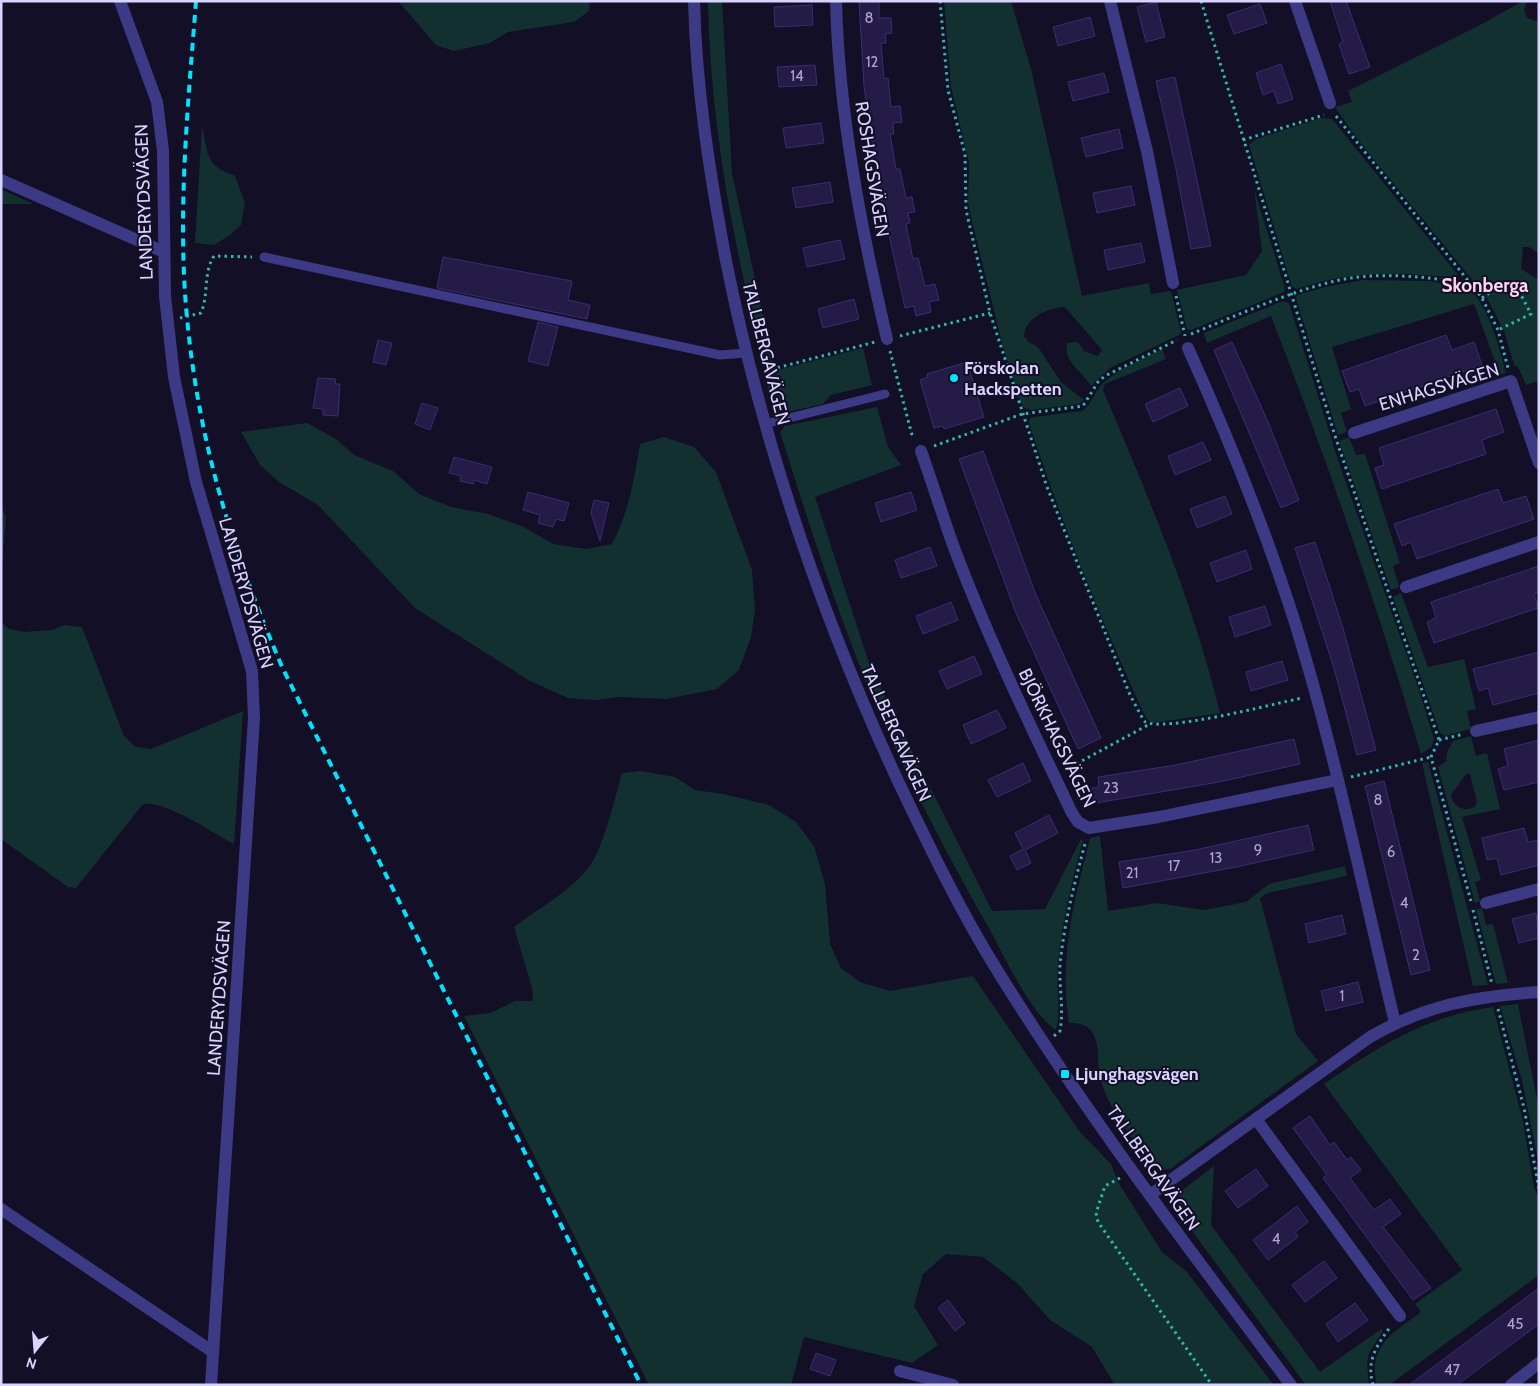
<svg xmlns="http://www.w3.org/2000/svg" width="1540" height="1386" font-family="Cabin,sans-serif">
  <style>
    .green { fill: #12302f; fill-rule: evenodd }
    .building { fill: #241b47; stroke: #3b2d73 }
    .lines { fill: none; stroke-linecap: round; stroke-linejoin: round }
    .path { stroke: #2fb8b0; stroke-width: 3; stroke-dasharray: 2.5 4; stroke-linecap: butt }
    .service { stroke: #3d3a85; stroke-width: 9 }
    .minor { stroke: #3d3a85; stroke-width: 12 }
    .tertiary { stroke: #3d3a85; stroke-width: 12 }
    .rail { stroke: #00e5ff; stroke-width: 4; stroke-dasharray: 8 6; stroke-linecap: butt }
    .poi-dot { fill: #00e5ff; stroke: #130f26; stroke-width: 2 }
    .labels { text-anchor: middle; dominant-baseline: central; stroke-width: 4; stroke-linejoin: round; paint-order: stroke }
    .number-label { font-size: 15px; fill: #aca6d1 }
    .street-label { font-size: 18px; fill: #d9d4ff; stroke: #130f26 }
    .poi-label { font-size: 18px; font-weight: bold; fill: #d9d4ff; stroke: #130f26; text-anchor: start }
    .neighbourhood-label { font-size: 19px; font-weight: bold; fill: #ffd6f0; stroke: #130f26 }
  </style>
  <rect width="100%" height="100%" fill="#130f26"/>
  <!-- green -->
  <g class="green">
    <path d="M398 1H590L589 11 574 22 508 32 490 43 454 51 436 45Z"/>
    <path d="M708 1H722L732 173 773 362 763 364C734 245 710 125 708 1Z"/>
    <path d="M944 1H1011L1031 69 1082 296 1149 283 1151 294 1171 291 1181 332 1179 335 1110 368 1091 386C1083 372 1063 362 1067 343L1078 342 1084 351 1098 356 1102 350 1065 307C1049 307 1025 318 1024 336L1029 342 1038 347 1061 382 1084 400 1079 404 1031 410 1023 407 1020 401 1002 343 971 217 968 203 969 163 951 87Z"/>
    <path d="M1523 1H1527L1524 10 1527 18 1539 22V254L1529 247H1523L1521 269 1539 280V381L1526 385 1518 367 1514 365 1504 331 1487 298 1358 140 1335 107 1352 102 1348 91 1478 26Z"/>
    <path d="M1321 118 1332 119 1458 275 1457 278C1400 272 1352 270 1297 289L1292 287 1249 145 1256 139Z"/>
    <path d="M202 126C209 156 204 164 235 176L245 203 241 225 230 235 214 245 195 243Z"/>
    <path d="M1 189 33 204H1Z"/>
    <path d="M1254 189 1285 288 1284 292 1191 330 1187 329 1177 290 1246 275 1262 251Z"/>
    <path d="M1363 280 1429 281 1470 289C1491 312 1498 344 1506 373L1500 375 1474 304 1332 347 1351 409 1341 413 1347 432 1338 435 1296 298 1297 295 1325 287Z"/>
    <path d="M1283 301 1289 303 1338 460 1419 690 1434 739 1431 748 1421 754C1377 605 1327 460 1271 316L1207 343 1204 333Z"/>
    <path d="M863 348 872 385 831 395 823 404 779 414 774 412 765 376 774 371Z"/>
    <path d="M1162 349 1166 359 1105 384 1103 390C1148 496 1193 601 1220 713L1152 723 1146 718C1102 622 1062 524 1029 423L1030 418 1034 417 1082 411C1092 405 1095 390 1103 383 1120 368 1142 359 1162 349Z"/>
    <path d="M877 407 888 447 901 465 815 497 871 669 992 911 1045 909 1081 839 1083 840C1072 881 1062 922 1058 965 1055 987 1062 1009 1056 1030 1031 1014 1005 958 990 930 950 860 912 788 880 714 840 623 810 527 780 432L785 426Z"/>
    <path d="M307 423 336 439 354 455 393 471 419 494 451 507 488 514 524 527 553 544 587 549 612 544C629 512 634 479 640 444L664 437 694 447 716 472 752 570 755 610 751 637 739 670 717 689 666 699 620 697 595 700 568 698 530 681 415 608 318 505 279 482 260 465 241 432Z"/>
    <path d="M1349 437 1356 455 1365 454 1400 563 1393 566 1399 587 1391 590 1339 441Z"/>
    <path d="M1 506 6 517 1 575Z"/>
    <path d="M1401 593 1428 667 1464 659 1476 709 1467 711 1471 729 1445 736 1440 733 1393 597Z"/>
    <path d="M1 622 9 629 24 632 52 630 64 625 82 627 124 736 136 747 151 749 243 711 234 844C213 833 165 800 143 804L76 888 68 887 1 839Z"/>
    <path d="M1471 736 1476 756 1487 753 1500 809 1462 817 1481 880 1475 882 1480 901 1475 903 1438 767 1446 761 1447 752 1453 741ZM1466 774H1470L1477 802 1475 807C1463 812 1453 807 1451 795Z"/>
    <path d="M1428 762 1488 985 1473 986 1422 763Z"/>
    <path d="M640 771 675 777 695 790 723 794 769 805 796 822 814 846 825 884 830 944 841 968 860 982 890 991 973 976 1080 1132 1111 1164 1118 1182 1162 1252 1186 1271 1274 1385H1115L1092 1347 1050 1320 1017 1283 983 1257 946 1254 923 1274 914 1306 938 1345 912 1363 804 1337 791 1385H649L464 1016 490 1013 515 1001H533L532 988 514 927C540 907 572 891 591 864 604 845 615 797 622 773Z"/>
    <path d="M1100 836 1108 911 1157 903 1204 910 1246 902 1269 884 1345 866 1347 876 1268 893 1260 898 1296 1034 1318 1061 1170 1169C1159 1170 1154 1169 1147 1160 1131 1136 1109 1109 1101 1081 1096 1064 1101 1048 1093 1033 1088 1024 1078 1023 1069 1023 1059 957 1074 902 1090 838Z"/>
    <path d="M1482 908 1486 925 1493 924 1508 983 1496 984 1476 909Z"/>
    <path d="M1518 1004 1539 1109V1166L1522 1080 1500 1006Z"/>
    <path d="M1493 1007 1523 1121 1534 1188 1539 1198V1275L1389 1385H1377C1367 1346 1394 1332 1421 1312L1415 1304 1462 1270 1324 1084C1379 1046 1426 1016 1493 1007Z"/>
    <path d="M1214 1166 1211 1225 1320 1372 1381 1329 1383 1331 1369 1353 1367 1364 1369 1385H1306L1189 1227 1179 1207 1180 1192Z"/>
  </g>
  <!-- building -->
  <g class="building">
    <path d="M859 1H879V18H891L892 33 885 34 886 43H881L884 79 888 78 891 107 900 106 902 122 893 123 894 134H890L896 169H900L906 198 912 197 915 212 908 213 910 223 906 224 913 259 918 258 925 286 935 284 939 300 929 302 931 312 916 316 914 306 905 308 878 184 864 86Z"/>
    <path d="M1330 1H1346L1370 67 1349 74 1339 44 1343 42Z"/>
    <path d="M1156 2 1165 37 1146 42 1137 7Z"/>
    <path d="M1260 4 1267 23 1234 34 1227 15Z"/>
    <path d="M812 5 813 25 775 27 774 7Z"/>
    <path d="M1090 17 1095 36 1058 46 1053 27Z"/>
    <path d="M1281 64 1293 99 1278 104 1274 91 1263 95 1256 73Z"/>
    <path d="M815 65 817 85 779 87 777 67Z"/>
    <path d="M1104 73 1109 92 1073 101 1068 82Z"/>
    <path d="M1175 77 1211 246 1191 249 1176 169 1156 81Z"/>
    <path d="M821 123 824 143 786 148 783 128Z"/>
    <path d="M1119 129 1123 148 1086 157 1081 138Z"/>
    <path d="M830 182 833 202 796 208 792 188Z"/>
    <path d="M1131 186 1135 205 1097 213 1093 193Z"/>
    <path d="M840 240 845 259 807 267 803 248Z"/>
    <path d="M1141 243 1145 262 1108 270 1104 250Z"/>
    <path d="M443 257 572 281 568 300 590 305 587 319 437 288Z"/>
    <path d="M854 299 859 319 823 328 818 309Z"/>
    <path d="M538 322 558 327 548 366 528 361Z"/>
    <path d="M1446 335 1452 350 1474 342 1482 365 1365 406 1359 389 1350 392 1342 371Z"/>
    <path d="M378 340 392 343 386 365 373 362Z"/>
    <path d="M1232 342 1268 422 1299 500 1281 508 1214 350Z"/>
    <path d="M967 362 984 417 944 429 943 426 934 428 920 380 928 377 927 374Z"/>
    <path d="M318 378 336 379 335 384H340L338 416 323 415V409L313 408Z"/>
    <path d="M1180 388 1188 406 1153 422 1145 404Z"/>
    <path d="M422 403 438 408 430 430 415 424Z"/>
    <path d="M1496 409 1504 432 1482 440 1486 454 1382 489 1375 468 1384 465 1379 448Z"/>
    <path d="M1203 442 1211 460 1175 475 1168 456Z"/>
    <path d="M983 451 1036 595 1101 738 1078 749 1016 613 959 459Z"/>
    <path d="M454 457 492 467 487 484 474 480 473 484 460 481 461 476 449 473Z"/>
    <path d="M1498 489 1503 503 1526 496 1534 519 1417 559 1411 542 1402 546 1394 524Z"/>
    <path d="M528 492 569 503 564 521 556 519 553 527 538 523 540 515 523 510Z"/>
    <path d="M911 492 917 510 881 522 875 503Z"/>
    <path d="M1225 496 1232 514 1197 528 1190 509Z"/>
    <path d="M594 500 609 503 600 541 591 513Z"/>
    <path d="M1315 542 1343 628 1376 750 1357 755 1334 668 1295 548Z"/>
    <path d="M930 547 937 566 901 578 895 560Z"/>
    <path d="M1246 550 1252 569 1217 582 1210 563Z"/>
    <path d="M1539 566V592L1534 594 1538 608 1434 643 1427 622 1436 618 1431 602Z"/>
    <path d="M951 602 958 620 923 634 916 616Z"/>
    <path d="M1265 606 1271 625 1235 637 1229 617Z"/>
    <path d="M1539 652V693L1493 705 1488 688 1479 691 1473 669Z"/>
    <path d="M974 656 982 674 947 689 939 671Z"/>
    <path d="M1282 661 1288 680 1251 691 1246 672Z"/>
    <path d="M997 710 1006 728 971 744 963 725Z"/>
    <path d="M1294 739 1300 764 1219 782 1090 804 1088 789 1099 787 1098 777 1176 765Z"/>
    <path d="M1539 740V782L1504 790 1498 769 1508 766 1504 749Z"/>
    <path d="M1023 763 1031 781 997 797 988 780Z"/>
    <path d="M1384 781 1430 970 1411 975 1365 786Z"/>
    <path d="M1049 815 1058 833 1025 850 1031 863 1017 870 1010 856 1023 849 1015 833Z"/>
    <path d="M1308 825 1314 850 1236 867 1123 888 1119 862 1195 850Z"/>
    <path d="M1524 828 1528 842 1539 840V865L1501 875 1497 858 1487 860 1482 838Z"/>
    <path d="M1536 913 1539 938 1519 943 1512 919Z"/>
    <path d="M1342 915 1346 934 1309 943 1305 924Z"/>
    <path d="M1358 982 1363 1002 1326 1011 1321 991Z"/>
    <path d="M1310 1116 1330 1145 1334 1142 1347 1160 1351 1157 1361 1170 1350 1178 1374 1210 1390 1199 1401 1214 1383 1227 1431 1288 1413 1300 1323 1178 1327 1175 1293 1128Z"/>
    <path d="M1256 1169 1268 1186 1238 1208 1225 1191Z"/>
    <path d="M1297 1206 1308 1222 1295 1232 1298 1237 1268 1260 1253 1240Z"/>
    <path d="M1324 1261 1337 1278 1305 1302 1292 1285Z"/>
    <path d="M1539 1288V1324L1473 1373 1457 1385H1409Z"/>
    <path d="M948 1300 965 1323 955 1331 938 1308Z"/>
    <path d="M1355 1303 1368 1320 1338 1342 1326 1324Z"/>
    <path d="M816 1353 836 1360 830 1376 810 1369Z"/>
  </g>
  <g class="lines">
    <!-- path -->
    <g class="path">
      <path d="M940 1 948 90 965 154 966 210 990 313 1047 487 1130 695 1144 721C1159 734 1277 703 1302 698"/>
      <path d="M1201 1 1336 439 1439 740 1431 757 1471 901"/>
      <path d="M1336 116 1482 298 1498 330 1508 368"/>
      <path d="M1243 140 1324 115"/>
      <path d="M1176 296 1185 336"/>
      <path d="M1482 298 1496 288 1520 293 1531 314 1498 330"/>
      <path d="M180 318 201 313C209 294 203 273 214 256L252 257"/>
      <path d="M1191 334C1238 315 1286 293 1335 281 1378 271 1425 277 1468 283"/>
      <path d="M900 336 990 313"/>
      <path d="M890 351 913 439"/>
      <path d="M765 371 875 342"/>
      <path d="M934 446 1022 414 1083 406 1098 382 1105 376 1177 340"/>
      <path d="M1439 740 1464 734"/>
      <path d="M1065 770 1148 725"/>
      <path d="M1351 777 1431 757"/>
      <path d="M1473 910 1492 984"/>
      <path d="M1498 1009 1524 1108 1539 1189"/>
      <path d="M1054 1036 1060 1031C1064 1009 1059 988 1060 965 1064 923 1075 881 1086 840"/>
      <path d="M1120 1178 1105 1186 1096 1213 1098 1222 1212 1385"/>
      <path d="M1373 1385C1366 1360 1377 1345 1391 1326"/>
    </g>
    <!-- service -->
    <g class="service">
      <path d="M264 257 720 355 746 353"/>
      <path d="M765 424 885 394"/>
    </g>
    <!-- minor -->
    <g class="minor">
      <path d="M120 1 157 102 163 151 165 296 174 377 196 482 252 671 254 718 211 1385"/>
      <path d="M836 1C839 116 861 228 887 339"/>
      <path d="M1110 1 1147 151 1173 283"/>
      <path d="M1295 1 1330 103"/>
      <path d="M1 180 164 252"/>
      <path d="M1188 348C1229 439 1266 531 1296 626 1336 756 1363 890 1395 1023"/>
      <path d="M1354 433 1511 381 1539 463"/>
      <path d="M921 451C932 482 942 514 953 545 987 636 1030 725 1072 813L1078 822 1089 828 1159 817 1337 780"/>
      <path d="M1406 587 1539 542"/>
      <path d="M1476 731 1539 717"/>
      <path d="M1486 903 1539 889"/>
      <path d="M1256 1119 1400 1316"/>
      <path d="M1150 1195 1370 1037C1425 1005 1477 996 1539 992"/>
      <path d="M1 1209 213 1352"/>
      <path d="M900 1371 953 1385"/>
      <path d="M1511 1385 1539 1363"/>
    </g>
    <!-- tertiary -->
    <path class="tertiary" d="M694 1C696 88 710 175 726 261 762 440 820 613 897 779 928 844 959 909 997 970 1086 1114 1189 1249 1291 1385"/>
    <!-- rail -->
    <path class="rail" d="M196 1C188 106 177 213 187 318 199 445 233 553 283 669L641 1385"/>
  </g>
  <!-- markers -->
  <g class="poi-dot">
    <circle cx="954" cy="378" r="5"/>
    <rect x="1060" y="1069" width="10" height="10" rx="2.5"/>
  </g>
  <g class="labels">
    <!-- number labels -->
    <g class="number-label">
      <text x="869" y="18">8</text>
      <text x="872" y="62">12</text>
      <text x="797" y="76">14</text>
      <text x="1111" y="788">23</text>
      <text x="1378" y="800">8</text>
      <text x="1258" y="850">9</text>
      <text x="1391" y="852">6</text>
      <text x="1216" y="858">13</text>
      <text x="1174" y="866">17</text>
      <text x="1132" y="873">21</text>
      <text x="1404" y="903">4</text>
      <text x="1416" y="955">2</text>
      <text x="1342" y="996">1</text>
      <text x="1276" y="1239">4</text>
      <text x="1515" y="1324">45</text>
      <text x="1452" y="1370">47</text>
    </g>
    <!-- street labels -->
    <g class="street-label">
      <text transform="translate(872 169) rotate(81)">ROSHAGSVÄGEN</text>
      <text transform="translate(144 202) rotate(-92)">LANDERYDSVÄGEN</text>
      <text transform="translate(766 353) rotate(76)">TALLBERGAVÄGEN</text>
      <text transform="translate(1439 387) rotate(-17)">ENHAGSVÄGEN</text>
      <text transform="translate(246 593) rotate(74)">LANDERYDSVÄGEN</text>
      <text transform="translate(896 733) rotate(66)">TALLBERGAVÄGEN</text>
      <text transform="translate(1057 738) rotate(64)">BJÖRKHAGSVÄGEN</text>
      <text transform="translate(219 998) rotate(-86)">LANDERYDSVÄGEN</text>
      <text transform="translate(1153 1168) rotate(55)">TALLBERGAVÄGEN</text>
    </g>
    <!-- poi labels -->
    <g class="poi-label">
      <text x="964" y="368">Förskolan<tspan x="964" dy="21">Hackspetten</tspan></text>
      <text x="1075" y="1074">Ljunghagsvägen</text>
    </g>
    <!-- neighbourhood labels -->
    <g class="neighbourhood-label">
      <text x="1485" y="285">Skonberga</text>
    </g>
  </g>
  <!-- border -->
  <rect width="1540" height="1386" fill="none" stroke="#d9d4ff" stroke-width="5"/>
  <!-- north arrow -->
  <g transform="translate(35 1351) rotate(197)" stroke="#130f26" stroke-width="4" paint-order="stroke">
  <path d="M0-4L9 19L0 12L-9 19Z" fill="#d9d4ff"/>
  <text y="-8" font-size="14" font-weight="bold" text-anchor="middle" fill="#d9d4ff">N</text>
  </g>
</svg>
